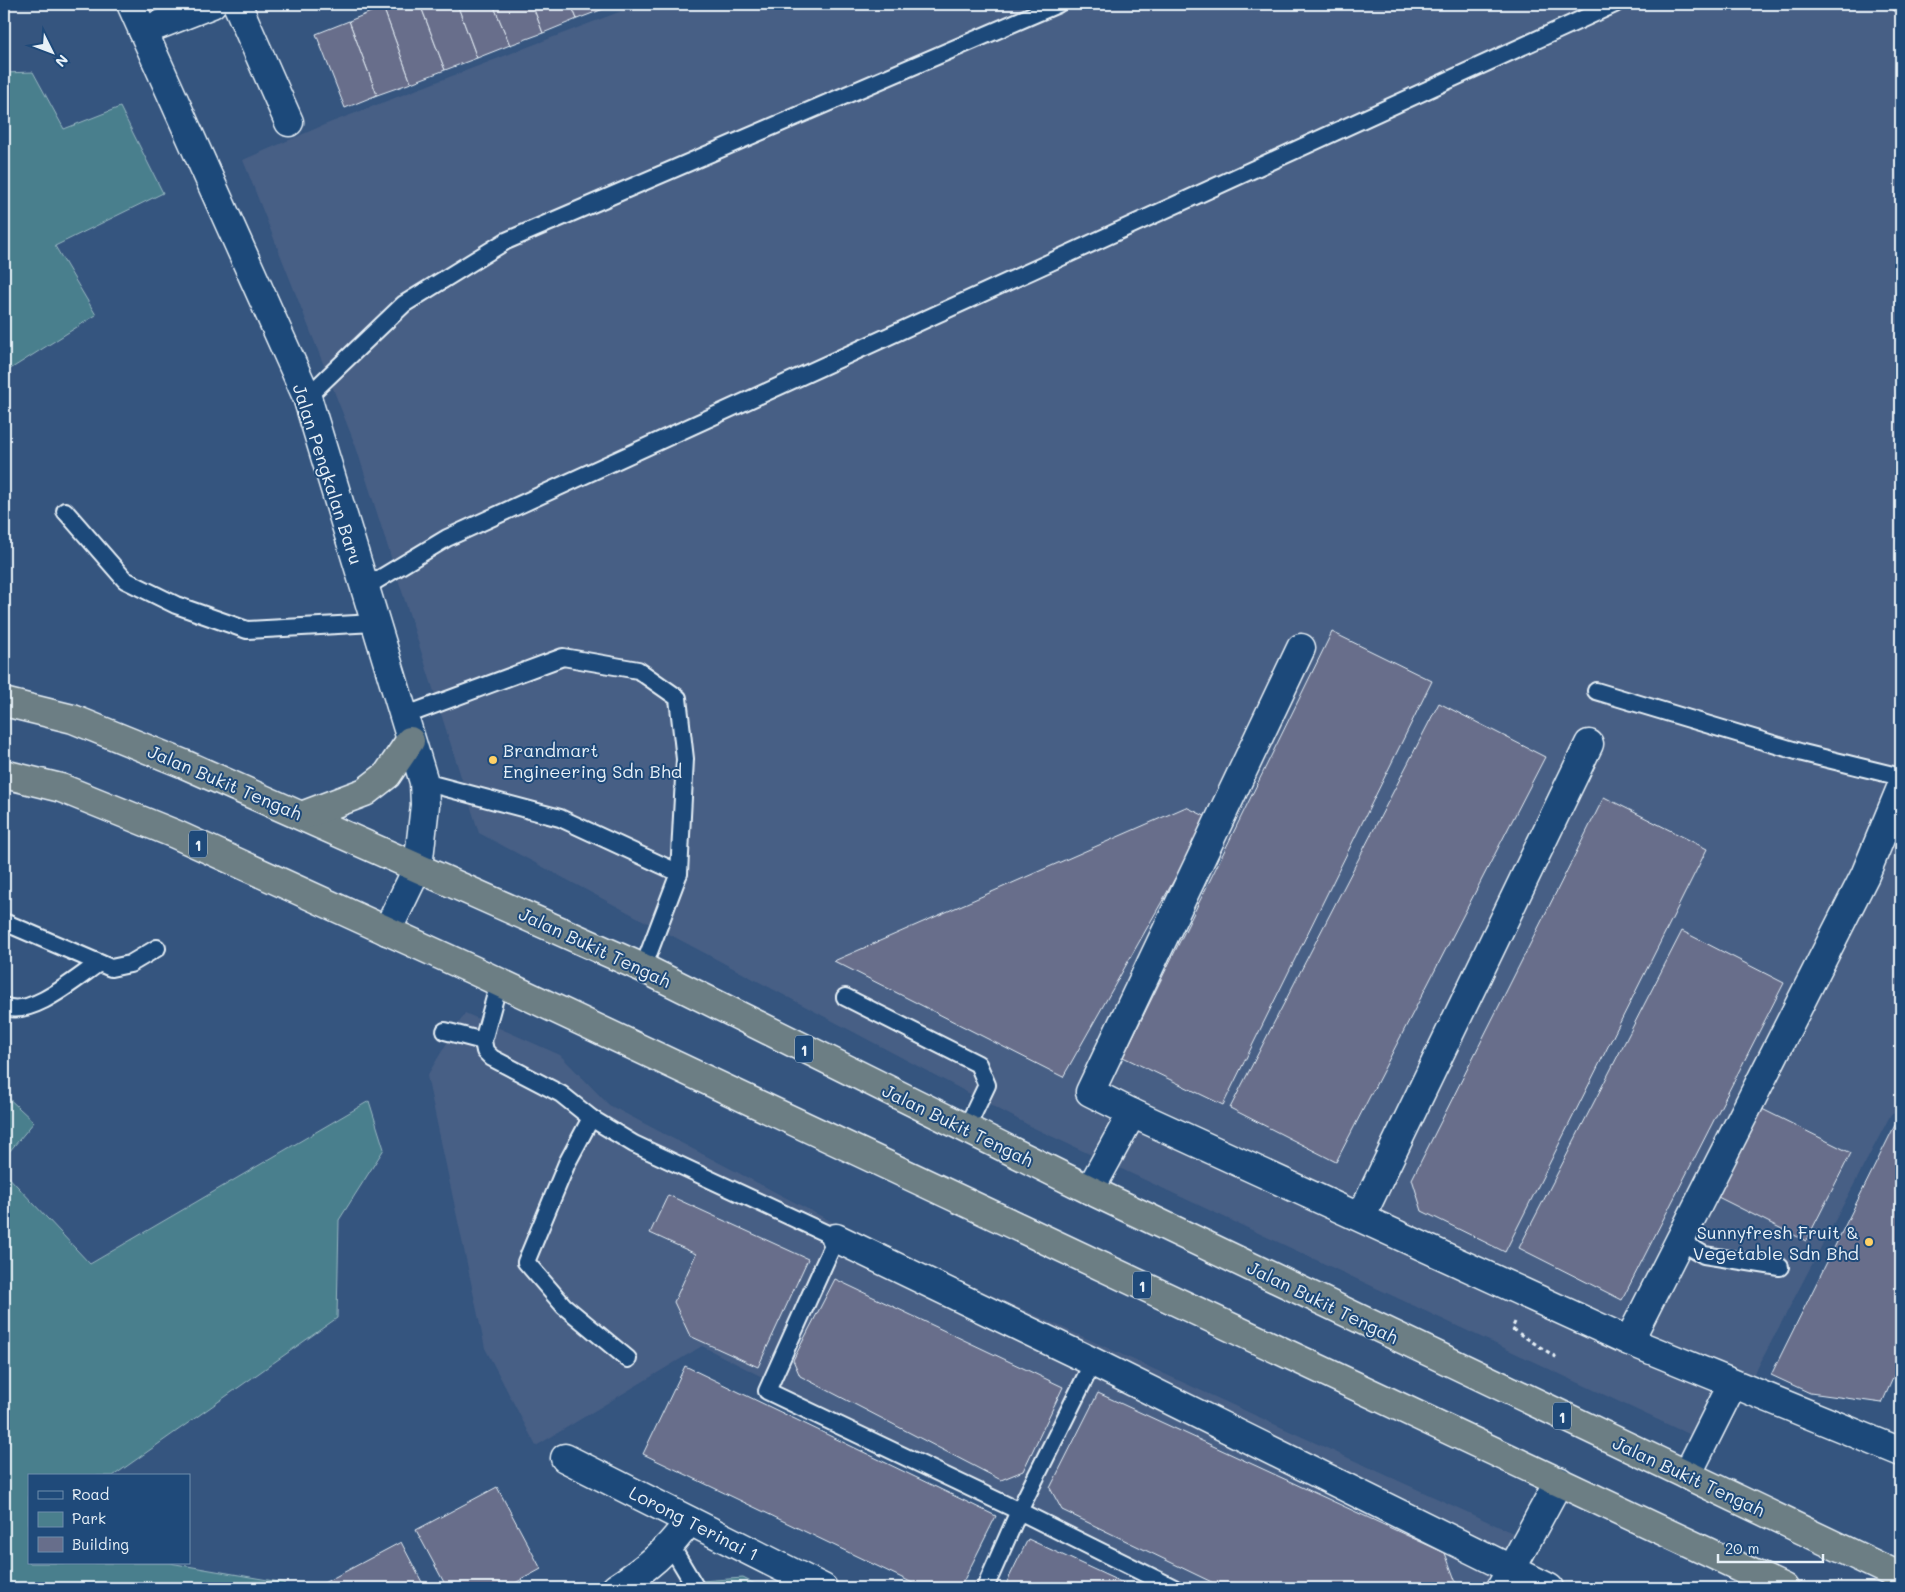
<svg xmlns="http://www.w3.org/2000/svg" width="1905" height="1592" font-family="Mali,sans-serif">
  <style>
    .built { fill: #475f85 }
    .green { fill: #4a7f8d; stroke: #99b8c2 }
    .building { fill: #676e8b; stroke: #e8f1f8 }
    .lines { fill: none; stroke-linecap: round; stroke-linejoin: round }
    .service-casing { stroke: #e8f1f8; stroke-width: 20 }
    .minor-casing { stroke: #e8f1f8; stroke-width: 31 }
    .trunk-casing { stroke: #e8f1f8; stroke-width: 31 }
    .path { stroke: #e8f1f8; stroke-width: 3; stroke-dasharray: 4 4; stroke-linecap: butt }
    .service { stroke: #1f4a7a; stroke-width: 16 }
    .minor { stroke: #1f4a7a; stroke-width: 28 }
    .trunk { stroke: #6c7e84; stroke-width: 28 }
    .poi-dot { fill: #ffd166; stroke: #1f4a7a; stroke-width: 2 }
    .labels { text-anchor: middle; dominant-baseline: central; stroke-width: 4; stroke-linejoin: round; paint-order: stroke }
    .shield { fill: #1f4a7a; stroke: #acbfd2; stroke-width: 1 }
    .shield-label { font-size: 16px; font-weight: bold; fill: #e8f1f8 }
    .street-label { font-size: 18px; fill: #e8f1f8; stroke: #1f4a7a }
    .poi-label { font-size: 18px; fill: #e8f1f8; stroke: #1f4a7a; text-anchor: start }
  </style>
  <rect width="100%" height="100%" fill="#35557f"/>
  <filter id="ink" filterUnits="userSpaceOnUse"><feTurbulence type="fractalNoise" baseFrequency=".02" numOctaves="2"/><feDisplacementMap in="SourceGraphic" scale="10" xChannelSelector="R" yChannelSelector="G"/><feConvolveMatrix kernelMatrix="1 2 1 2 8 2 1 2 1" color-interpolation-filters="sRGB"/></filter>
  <g filter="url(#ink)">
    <!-- built -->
    <g class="built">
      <path d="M640 4H1901V1112L1891 1114 1716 1447 1036 1129 479 833 356 447 243 160 324 125Z"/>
      <path d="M465 1013 560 1055 609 1105 836 1224 1537 1544 1515 1588H1171L702 1346 536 1446 485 1348 427 1076Z"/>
    </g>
    <!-- green -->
    <g class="green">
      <path d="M33 72 64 129 120 107 163 193 55 246 96 315 4 373V73Z"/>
      <path d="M4 1094 34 1122 4 1158Z"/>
      <path d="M369 1101 384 1149 339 1220 337 1318 113 1476H29V1563H170L285 1583 277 1588H4V1172L90 1264Z"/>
      <path d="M743 1578 763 1588H706L701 1581Z"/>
    </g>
    <!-- building -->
    <g class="building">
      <path d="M391 4H420L445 70 411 83 383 7Z"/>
      <path d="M420 4H457L477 58 445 70Z"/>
      <path d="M457 4H493L510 45 477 58Z"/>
      <path d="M493 4H532L543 33 510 45Z"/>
      <path d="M532 4H571L577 19 543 33Z"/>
      <path d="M571 4H613L614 5 577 19Z"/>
      <path d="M383 7 411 83 377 95 349 21Z"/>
      <path d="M349 21 377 95 345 108 316 34Z"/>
      <path d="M1332 632 1432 681 1223 1105 1123 1057Z"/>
      <path d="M1439 703 1545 757 1336 1162 1230 1108Z"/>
      <path d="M1604 797 1707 849 1505 1252 1422 1211 1412 1179Z"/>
      <path d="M1186 807 1209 818 1063 1077 834 961Z"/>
      <path d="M1682 931 1784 983 1622 1300 1519 1248Z"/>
      <path d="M1762 1109 1851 1153 1806 1241 1718 1197Z"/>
      <path d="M1901 1124V1360L1882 1403 1810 1393 1771 1375 1895 1125Z"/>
      <path d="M668 1195 808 1259 758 1367 690 1336 674 1302 696 1254 650 1233Z"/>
      <path d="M835 1279 1063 1387 1023 1471 1001 1480 800 1376 793 1360Z"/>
      <path d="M685 1366 996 1516 960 1588H923L643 1454Z"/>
      <path d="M1098 1393 1445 1553 1458 1588H1224L1062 1510 1050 1488Z"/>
      <path d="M497 1487 541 1569 506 1588H447L416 1530Z"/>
      <path d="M1028 1539 1134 1588H1004Z"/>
      <path d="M401 1542 425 1588H322L320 1585Z"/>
    </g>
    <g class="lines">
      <defs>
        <g id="service">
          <path d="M1901 4V5"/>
          <path d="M307 397 404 304 506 241 1058 4"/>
          <path d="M65 511 125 580 176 605 247 630 374 623"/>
          <path d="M364 588 447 538 1615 4"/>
          <path d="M1596 691 1803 753 1901 777"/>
          <path d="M404 716 563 657 638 670 678 698 685 759 679 873"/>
          <path d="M424 782 560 818 679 873 643 968"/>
          <path d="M4 922 111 968 130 964 157 948"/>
          <path d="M499 983 483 1041 485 1051 492 1058 561 1094 591 1118 634 1144 836 1238 767 1391 1019 1511 1174 1588"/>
          <path d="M845 997 978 1064 987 1085 966 1129"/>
          <path d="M4 1006C30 1019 78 977 99 963"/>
          <path d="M445 1031 483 1041"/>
          <path d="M591 1118 567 1163 526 1262 564 1306 628 1359"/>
          <path d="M1680 1241 1704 1255 1780 1267"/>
          <path d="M671 1546 696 1588"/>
          <path d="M985 1588 1019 1511 1093 1362"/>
        </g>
        <g id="minor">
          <path d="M131 4 307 397 424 782 425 805 418 867 387 931"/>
          <path d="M237 4 289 122"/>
          <path d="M143 31 212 4"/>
          <path d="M1132 1113 1090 1092 1301 648"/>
          <path d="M1090 1190 1132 1113 1629 1341 1901 1452"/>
          <path d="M1361 1217 1589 744"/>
          <path d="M836 1238 1093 1362 1549 1588"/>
          <path d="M1629 1341 1865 875 1901 788"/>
          <path d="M565 1458 823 1588"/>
          <path d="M1687 1475 1732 1385"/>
          <path d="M616 1588C647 1568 667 1552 689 1521"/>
          <path d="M1501 1588 1559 1481"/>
        </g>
        <g id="trunk">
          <path d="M4 702 73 719 184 764 643 968 1090 1190 1901 1577"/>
          <path d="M4 774 61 788 175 834 473 970 1784 1588"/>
          <path d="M304 815 365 792 387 775 410 741"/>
        </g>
      </defs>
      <!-- service casing -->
      <use href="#service" class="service-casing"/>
      <!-- minor casing -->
      <use href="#minor" class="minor-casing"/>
      <!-- trunk casing -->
      <use href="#trunk" class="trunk-casing"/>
      <!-- path -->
      <path class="path" d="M1515 1322 1512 1329 1559 1359"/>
      <!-- service -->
      <use href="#service" class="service"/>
      <!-- minor -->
      <use href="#minor" class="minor"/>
      <!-- trunk -->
      <use href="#trunk" class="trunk"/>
    </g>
  </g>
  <!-- markers -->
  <g class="poi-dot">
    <circle cx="493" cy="760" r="5"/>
    <circle cx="1869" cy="1242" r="5"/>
  </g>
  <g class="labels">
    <!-- shield labels -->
    <g class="shield">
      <rect x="189" y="830.5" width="18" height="27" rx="4"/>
      <rect x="795" y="1035.5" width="18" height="27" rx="4"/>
      <rect x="1133" y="1271.5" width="18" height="27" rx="4"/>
      <rect x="1553" y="1402.5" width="18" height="27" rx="4"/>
    </g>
    <g class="shield-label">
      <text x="198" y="844">1</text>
      <text x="804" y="1049">1</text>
      <text x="1142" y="1285">1</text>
      <text x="1562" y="1416">1</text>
    </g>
    <!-- street labels -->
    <g class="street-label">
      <text transform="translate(328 474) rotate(72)">Jalan Pengkalan Baru</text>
      <text transform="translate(225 782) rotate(23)">Jalan Bukit Tengah</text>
      <text transform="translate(595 947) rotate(25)">Jalan Bukit Tengah</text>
      <text transform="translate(958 1125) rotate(26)">Jalan Bukit Tengah</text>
      <text transform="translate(1323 1302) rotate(26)">Jalan Bukit Tengah</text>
      <text transform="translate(1689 1476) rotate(25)">Jalan Bukit Tengah</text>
      <text transform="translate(694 1523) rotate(27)">Lorong Terinai 1</text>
    </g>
    <!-- poi labels -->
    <g class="poi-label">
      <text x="503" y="750">Brandmart<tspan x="503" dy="21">Engineering Sdn Bhd</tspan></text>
      <text x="1859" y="1232" text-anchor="end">Sunnyfresh Fruit &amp;<tspan x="1859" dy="21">Vegetable Sdn Bhd</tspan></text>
    </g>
  </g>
  <!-- margin -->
  <rect width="1905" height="1592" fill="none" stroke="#1f4a7a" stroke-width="20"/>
  <rect x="10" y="10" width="1885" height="1572" fill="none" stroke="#e8f1f8" stroke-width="2" filter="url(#ink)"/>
  <!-- legend -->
  <rect x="28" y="1474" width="162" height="90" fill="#1f4a7a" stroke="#6f8dac"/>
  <rect x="38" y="1491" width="25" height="8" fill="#1f4a7a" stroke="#6f8dac"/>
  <text x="72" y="1500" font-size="15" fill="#e8f1f8">Road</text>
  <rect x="38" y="1512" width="25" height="15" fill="#4a7f8d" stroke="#6f8dac"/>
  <text x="72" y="1524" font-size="15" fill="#e8f1f8">Park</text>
  <rect x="38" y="1537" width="25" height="15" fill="#676e8b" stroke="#6f8dac"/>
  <text x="72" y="1550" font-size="15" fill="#e8f1f8">Building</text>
  <!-- north arrow -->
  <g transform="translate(52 52) rotate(132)" stroke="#1f4a7a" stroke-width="4" paint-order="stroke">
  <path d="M0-4L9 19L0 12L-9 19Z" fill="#e8f1f8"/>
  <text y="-8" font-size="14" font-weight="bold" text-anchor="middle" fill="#e8f1f8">N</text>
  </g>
  <!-- scale -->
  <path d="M1718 1554v8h105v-8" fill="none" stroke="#e8f1f8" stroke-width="2.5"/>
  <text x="1725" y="1554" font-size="15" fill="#e8f1f8" stroke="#1f4a7a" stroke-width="4" paint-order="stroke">20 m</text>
</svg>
